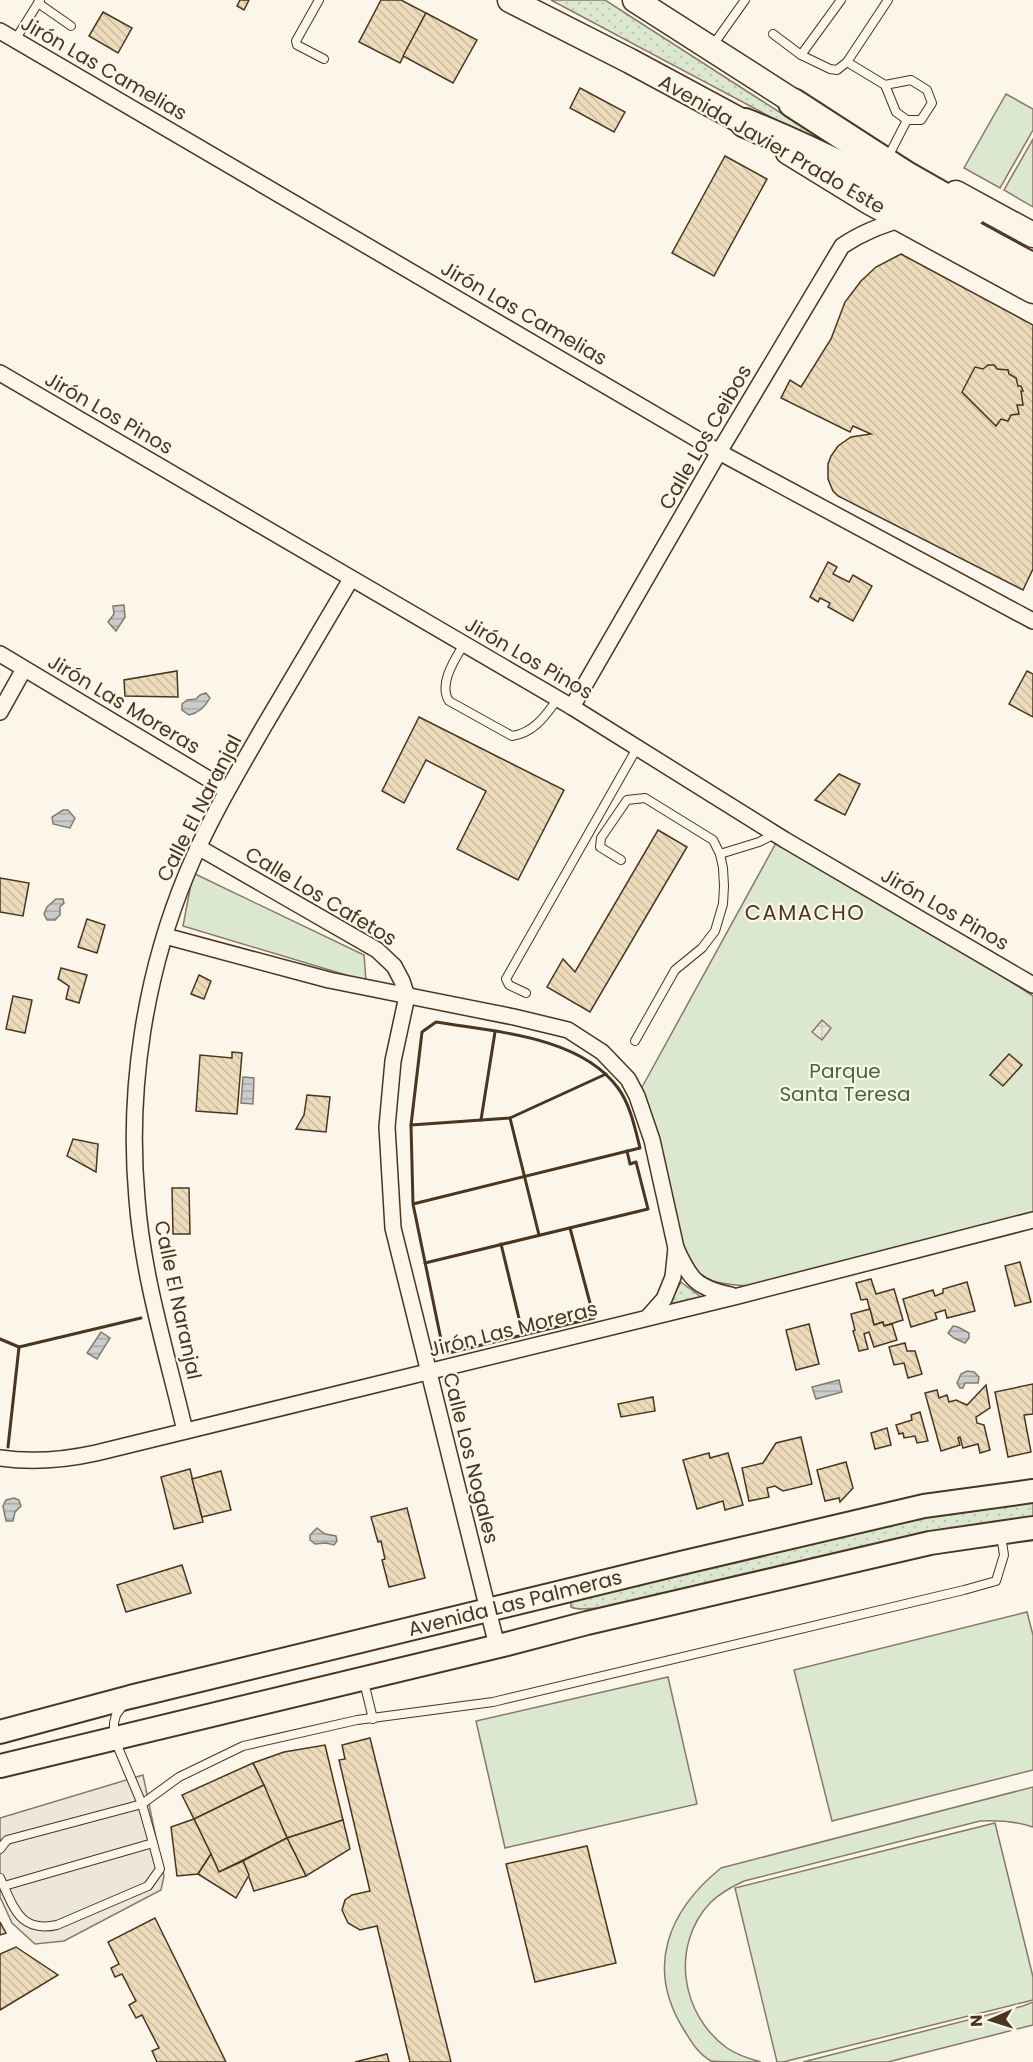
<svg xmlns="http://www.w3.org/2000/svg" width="1033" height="2062" font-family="Poppins,sans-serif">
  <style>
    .grass { fill: url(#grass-dots); stroke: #887966; stroke-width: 1.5 }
    .green { fill: #dce7d0; stroke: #887966; stroke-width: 1.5 }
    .parking { fill: #ede7d9; stroke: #887966; stroke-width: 1.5 }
    .plaza { fill: url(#plaza-grid); stroke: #887966; stroke-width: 1.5 }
    .water { fill: url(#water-rules); stroke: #887966; stroke-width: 1.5 }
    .building { fill: url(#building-back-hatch); stroke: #4a3520; stroke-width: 1.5 }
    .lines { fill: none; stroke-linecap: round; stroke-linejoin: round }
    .service-casing { stroke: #4a3520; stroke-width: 10 }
    .minor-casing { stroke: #4a3520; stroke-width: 18 }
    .secondary-casing { stroke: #4a3520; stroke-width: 26 }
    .primary-casing { stroke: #4a3520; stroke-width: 27 }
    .motorway-casing { stroke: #4a3520; stroke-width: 32 }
    .service { stroke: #fbf6e9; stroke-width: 8 }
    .minor { stroke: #fbf6e9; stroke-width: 15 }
    .secondary { stroke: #fbf6e9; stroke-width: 22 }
    .primary { stroke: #fbf6e9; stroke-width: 24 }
    .motorway { stroke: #fbf6e9; stroke-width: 28 }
    .wall { stroke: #4a3520; stroke-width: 3 }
    .labels { text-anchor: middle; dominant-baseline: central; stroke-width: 4.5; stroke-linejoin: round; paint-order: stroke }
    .street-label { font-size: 20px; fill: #4a3520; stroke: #fbf6e9 }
    .park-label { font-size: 20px; fill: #436837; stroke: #fbf6e9 }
    .neighbourhood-label { font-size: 21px; letter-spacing: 1.5px; fill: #4a3520; stroke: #fbf6e9 }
  </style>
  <defs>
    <pattern id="grass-dots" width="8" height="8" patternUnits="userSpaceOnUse" patternTransform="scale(1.5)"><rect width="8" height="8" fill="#dce7d0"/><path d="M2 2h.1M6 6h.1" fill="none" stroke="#bec7b2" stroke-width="1.8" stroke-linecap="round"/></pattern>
    <pattern id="plaza-grid" width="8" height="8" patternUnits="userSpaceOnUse" patternTransform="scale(1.5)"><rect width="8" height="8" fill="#ede7d9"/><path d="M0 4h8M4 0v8" fill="none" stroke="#cdc7ba"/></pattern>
    <pattern id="water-rules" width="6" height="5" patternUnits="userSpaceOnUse" patternTransform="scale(1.5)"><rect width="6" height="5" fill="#c9cecd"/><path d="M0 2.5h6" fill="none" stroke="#a5a8a6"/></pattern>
    <pattern id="building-back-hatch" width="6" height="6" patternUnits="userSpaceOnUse" patternTransform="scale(1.5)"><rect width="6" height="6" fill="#ecdcbc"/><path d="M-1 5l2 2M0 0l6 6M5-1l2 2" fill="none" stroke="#ccbda1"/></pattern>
  </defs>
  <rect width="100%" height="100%" fill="#fbf6e9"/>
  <!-- grass -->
  <g class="grass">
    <path d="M551 0H605L832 146 829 148Z"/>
    <path d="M681 1282 701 1297 669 1304Z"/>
    <path d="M1033 1500V1519L1006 1521 889 1541 607 1609C593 1606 582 1612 571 1607V1601L930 1514Z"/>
  </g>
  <!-- green -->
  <g class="green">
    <path d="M1006 94 1033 109V130L1000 188 964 168Z"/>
    <path d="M1033 139V207L1004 190Z"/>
    <path d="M776 843 936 934 1033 996V1216L752 1286C732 1285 708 1285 694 1268 689 1262 686 1253 682 1247L641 1089Z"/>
    <path d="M193 873 364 955 366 981 183 926Z"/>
    <path d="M1027 1612 1033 1635V1770L832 1821 794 1670Z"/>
    <path d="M668 1677 697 1804 505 1848 476 1721Z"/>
    <path d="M1033 1787V1827C1015 1821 998 1820 980 1821L744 1881C731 1887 720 1893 710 1903 670 1946 681 2015 727 2048 737 2055 750 2059 761 2062 750 2062 719 2062 711 2061 698 2054 691 2041 684 2030 645 1968 668 1911 721 1868Z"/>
    <path d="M995 1823 1033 1977V2000L783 2062H777L735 1888Z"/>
    <path d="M1033 2002V2025L888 2062H803L1023 2006Z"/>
  </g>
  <!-- parking -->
  <path class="parking" d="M143 1775 164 1876 161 1890 64 1941 35 1944 12 1923 0 1897V1818Z"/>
  <!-- plaza -->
  <path class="plaza" d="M822 1020 831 1028 822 1040 812 1032Z"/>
  <!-- water -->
  <g class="water">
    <path d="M124 605 125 617 116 631 108 622 114 614 113 606Z"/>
    <path d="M206 693 210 698C205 707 199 713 189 715L182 710V704L187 700 196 699 200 695Z"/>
    <path d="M63 810H68L75 818 70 828 53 824 52 817Z"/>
    <path d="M56 899H63L64 903 60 907V915L55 920H47L44 914 47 907Z"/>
    <path d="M243 1077 254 1078 253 1104 241 1103Z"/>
    <path d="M953 1326 958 1327 969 1333V1338L965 1343 954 1338 948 1333Z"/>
    <path d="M101 1332 110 1338 97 1359 87 1353Z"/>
    <path d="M967 1371 974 1372 979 1377 978 1383H965L963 1388H960L957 1383 961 1374Z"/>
    <path d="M839 1380 842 1392 816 1399 812 1387Z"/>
    <path d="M14 1498 19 1500 21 1506 15 1512 13 1521H6L3 1506 6 1500Z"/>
    <path d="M317 1528 325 1534 336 1536 337 1541 334 1545 326 1543 315 1544 310 1540V1535Z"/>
  </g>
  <!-- building -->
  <g class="building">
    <path d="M240 0H249L244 10 237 6Z"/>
    <path d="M381 0H401L426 13 400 63 359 42Z"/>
    <path d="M103 12 132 28 118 53 89 36Z"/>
    <path d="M426 13 477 40 453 83 403 56Z"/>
    <path d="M580 88 625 112 614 132 570 108Z"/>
    <path d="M725 156 767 179 714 276 672 253Z"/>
    <path d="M901 254 1033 325V569L1023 590 838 496 833 491 828 479V464L831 456 838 446 851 437 871 434 853 426 850 432 781 398 790 380 801 387 831 339 845 302 861 281 876 267Z"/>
    <path d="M988 365H994L997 369 1008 370 1009 374 1016 378 1018 386H1021L1023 391H1021L1023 405H1017L1019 414 1011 415 1008 421 1001 419 996 426 962 392 975 367 983 369Z"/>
    <path d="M828 562 837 567 833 574 849 582 853 575 872 586 853 621 828 607 830 603 820 598 818 602 810 597Z"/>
    <path d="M177 671 178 697 125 696 124 680Z"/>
    <path d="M1027 671 1033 674V717L1009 704Z"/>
    <path d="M419 717 564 790 518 880 457 849 486 791 426 760 404 803 382 791Z"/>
    <path d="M839 774 860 784 845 815 815 800Z"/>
    <path d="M658 830 687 847 590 1012 547 987 563 959 575 972Z"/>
    <path d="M0 878 29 883 23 916 0 912Z"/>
    <path d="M87 919 105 925 97 953 78 947Z"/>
    <path d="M61 968 87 975 79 1003 66 999 69 986 58 979Z"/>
    <path d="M199 975 211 981 204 999 191 994Z"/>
    <path d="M13 996 32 1000 25 1033 6 1029Z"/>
    <path d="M232 1052 242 1053 237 1114 196 1111 200 1055 232 1058Z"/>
    <path d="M1009 1054 1022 1065 1003 1086 990 1075Z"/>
    <path d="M307 1095 330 1097 326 1132 296 1129 304 1115Z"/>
    <path d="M73 1139 98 1144 96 1172 67 1156Z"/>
    <path d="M172 1188H189L190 1234H173Z"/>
    <path d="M1020 1262 1031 1302 1015 1306 1005 1266Z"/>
    <path d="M871 1279 876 1294 894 1289 903 1320 884 1326 883 1322 874 1325 867 1299 861 1300 856 1283Z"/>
    <path d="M967 1282 975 1311 947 1318 945 1310 935 1313 937 1319 911 1327 903 1299 933 1290 935 1296 943 1293V1289Z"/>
    <path d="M870 1309 874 1325 883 1322 884 1326 892 1324 897 1340 874 1347 869 1332 864 1334 868 1349 859 1351 853 1331 855 1330 851 1314Z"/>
    <path d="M809 1324 819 1364 796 1370 786 1330Z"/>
    <path d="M905 1343 907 1351H915L922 1374 908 1378 904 1363 894 1365 889 1347Z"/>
    <path d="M1033 1384V1414L1024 1415 1031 1452 1008 1457 995 1392Z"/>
    <path d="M986 1385 990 1408 976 1417 977 1423 984 1425 990 1450 980 1453 978 1444 963 1448 960 1437 958 1438 960 1445 941 1451 925 1393 937 1390 939 1398 947 1395 949 1402 956 1400 967 1405Z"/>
    <path d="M653 1397 655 1411 621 1417 618 1404Z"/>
    <path d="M920 1412 928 1441 917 1443 915 1436 904 1438 903 1433 899 1434 896 1425 912 1420 911 1415Z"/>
    <path d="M887 1428 891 1445 875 1449 871 1433Z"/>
    <path d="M801 1437 812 1484 783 1491 775 1486 767 1488 769 1497 749 1501 742 1468 763 1463 776 1443Z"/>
    <path d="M709 1453 710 1458 728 1453 743 1505 725 1510 723 1501 697 1509 683 1460Z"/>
    <path d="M846 1462 853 1488 840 1502 839 1498 825 1501 817 1470Z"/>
    <path d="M190 1469 203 1522 174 1529 161 1477Z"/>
    <path d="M221 1471 231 1510 202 1517 192 1479Z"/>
    <path d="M407 1508 425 1578 389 1587 382 1560 385 1559 381 1541 378 1542 371 1517Z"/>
    <path d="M182 1565 191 1593 126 1612 117 1585Z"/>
    <path d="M370 1738 451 2062H410L377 1926 360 1930 348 1923 342 1910 345 1900 352 1895 370 1891 339 1760 345 1759 342 1745Z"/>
    <path d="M325 1745 343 1820 287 1838 253 1763 284 1752Z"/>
    <path d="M253 1763 264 1785 194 1819 182 1795Z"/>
    <path d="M264 1785 287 1838 219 1872 194 1819Z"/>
    <path d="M194 1819 211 1854 198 1874 177 1876 171 1827Z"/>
    <path d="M343 1820 350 1849 306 1876 287 1838Z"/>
    <path d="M287 1838 306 1876 254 1891 243 1861Z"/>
    <path d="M587 1846 616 1963 535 1982 506 1864Z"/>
    <path d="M211 1854 219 1872 243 1861 249 1875 236 1898 198 1874Z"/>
    <path d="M155 1918 226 2062H157L152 2051 159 2048 142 2015 136 2018 129 2005 136 2001 122 1974 115 1977 111 1968 119 1964 108 1942Z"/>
    <path d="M0 1922 6 1933 0 1935Z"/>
    <path d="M16 1947 58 1975 0 2010V1954Z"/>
    <path d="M387 2054 389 2062H355Z"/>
  </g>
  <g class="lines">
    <defs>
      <g id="service">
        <path d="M319 0 296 41 297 45 324 59"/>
        <path d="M841 0 801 55 830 69 837 70 847 62"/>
        <path d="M38 3 71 26"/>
        <path d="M773 34 801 55"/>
        <path d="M15 40 40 0"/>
        <path d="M713 45 745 0"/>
        <path d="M885 85 896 112 907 120"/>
        <path d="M888 157 907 120H921L932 103 927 90 911 80 885 85 847 62 888 0"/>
        <path d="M464 644C455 659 438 684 449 701L512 736C534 733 545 716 557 700"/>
        <path d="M720 854 759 842 775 834"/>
        <path d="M621 860 600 847 601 838 627 800 645 798 713 840 720 854 723 868 724 886 723 904 715 931 702 948 675 970 635 1041"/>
        <path d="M526 993 509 985 506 979 637 748"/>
        <path d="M364 1682 373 1719"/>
        <path d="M0 1849 7 1840 142 1804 179 1777 243 1746 357 1720 493 1702 964 1590 996 1581 1004 1555 1001 1535"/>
        <path d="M0 1878C14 1907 19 1933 57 1925L148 1886 160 1869 153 1843"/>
        <path d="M4 1886 153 1843 142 1804 114 1738V1723L116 1715 124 1704"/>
      </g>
      <g id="minor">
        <path d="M0 31 719 452 1033 621"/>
        <path d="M0 373 572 707 785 840 1033 985"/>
        <path d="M0 654 227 790"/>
        <path d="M572 707 719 452 842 246C861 233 880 226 902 219"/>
        <path d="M0 712 24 669"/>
        <path d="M198 847 377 950 394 966 402 981 407 996 393 1061 387 1127 393 1228 497 1646"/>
        <path d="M165 936 329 980 514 1017 568 1030 602 1052 628 1079 637 1096 652 1140 676 1248 673 1277 664 1299 648 1317"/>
        <path d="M676 1248C690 1279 696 1288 731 1295"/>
        <path d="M185 1431C167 1354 143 1278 137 1199 127 1089 145 974 187 873 208 822 236 775 263 728 293 678 322 628 351 579"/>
        <path d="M0 1458C33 1463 64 1460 96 1453L738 1296 1033 1220"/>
      </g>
      <g id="secondary">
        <path d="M0 1732 130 1697 681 1563 924 1506 1033 1491"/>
        <path d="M0 1766 507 1644 587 1623 930 1543 1033 1528"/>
      </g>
      <g id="primary">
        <path d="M510 0 630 61 745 123 759 132"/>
        <path d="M635 0 810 112"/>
        <path d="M788 152 871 203 1033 291"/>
        <path d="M956 193 1033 235"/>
      </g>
      <g id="motorway">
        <path d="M793 103 906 176 971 213"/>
        <path d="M745 123C845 163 938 217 1033 268"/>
      </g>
    </defs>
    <!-- service casing -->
    <use href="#service" class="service-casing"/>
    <!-- minor casing -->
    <use href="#minor" class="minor-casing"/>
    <!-- secondary casing -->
    <use href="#secondary" class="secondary-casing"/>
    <!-- primary casing -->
    <use href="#primary" class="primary-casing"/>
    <!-- motorway casing -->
    <use href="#motorway" class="motorway-casing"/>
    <!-- service -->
    <use href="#service" class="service"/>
    <!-- minor -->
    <use href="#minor" class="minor"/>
    <!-- secondary -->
    <use href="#secondary" class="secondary"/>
    <!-- primary -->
    <use href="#primary" class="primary"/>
    <!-- motorway -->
    <use href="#motorway" class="motorway"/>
    <!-- wall -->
    <g class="wall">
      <path d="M510 1118 539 1235"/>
      <path d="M481 1120 495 1032"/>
      <path d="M411 1125 510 1118 606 1074"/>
      <path d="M413 1204 640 1148C635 1128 630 1104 618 1088 580 1036 495 1032 436 1022L422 1032 411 1125 413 1204 444 1354 594 1318 570 1228"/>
      <path d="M501 1244 523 1335"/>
      <path d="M425 1263 648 1209 636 1162 630 1164 627 1151"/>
      <path d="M0 1339 19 1347 141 1318"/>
      <path d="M8 1447 19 1347"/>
    </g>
  </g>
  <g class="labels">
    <!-- street labels -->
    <g class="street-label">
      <text transform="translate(104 68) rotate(30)">Jirón Las Camelias</text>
      <text transform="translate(772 144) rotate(30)">Avenida Javier Prado Este</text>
      <text transform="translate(524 313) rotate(30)">Jirón Las Camelias</text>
      <text transform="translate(109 413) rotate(30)">Jirón Los Pinos</text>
      <text transform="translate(705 437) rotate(-60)">Calle Los Ceibos</text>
      <text transform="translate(529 658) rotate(30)">Jirón Los Pinos</text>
      <text transform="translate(124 704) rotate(31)">Jirón Las Moreras</text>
      <text transform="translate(199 808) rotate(-63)">Calle El Naranjal</text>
      <text transform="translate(321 896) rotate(31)">Calle Los Cafetos</text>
      <text transform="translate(945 909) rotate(30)">Jirón Los Pinos</text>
      <text transform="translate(178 1300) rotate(78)">Calle El Naranjal</text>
      <text transform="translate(513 1329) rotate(-14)">Jirón Las Moreras</text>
      <text transform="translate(471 1458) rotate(76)">Calle Los Nogales</text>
      <text transform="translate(515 1603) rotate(-14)">Avenida Las Palmeras</text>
    </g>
    <!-- park labels -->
    <g class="park-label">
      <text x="845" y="1071">Parque<tspan x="845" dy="23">Santa Teresa</tspan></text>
    </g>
    <!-- neighbourhood labels -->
    <g class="neighbourhood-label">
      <text x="805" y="912">CAMACHO</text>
    </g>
  </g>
  <!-- north arrow -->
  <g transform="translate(991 2020) rotate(267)" stroke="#fbf6e9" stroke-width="4.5" paint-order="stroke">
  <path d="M0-4.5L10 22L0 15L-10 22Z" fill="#4a3520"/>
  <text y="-9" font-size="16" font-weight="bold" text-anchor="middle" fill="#4a3520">N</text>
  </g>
</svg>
